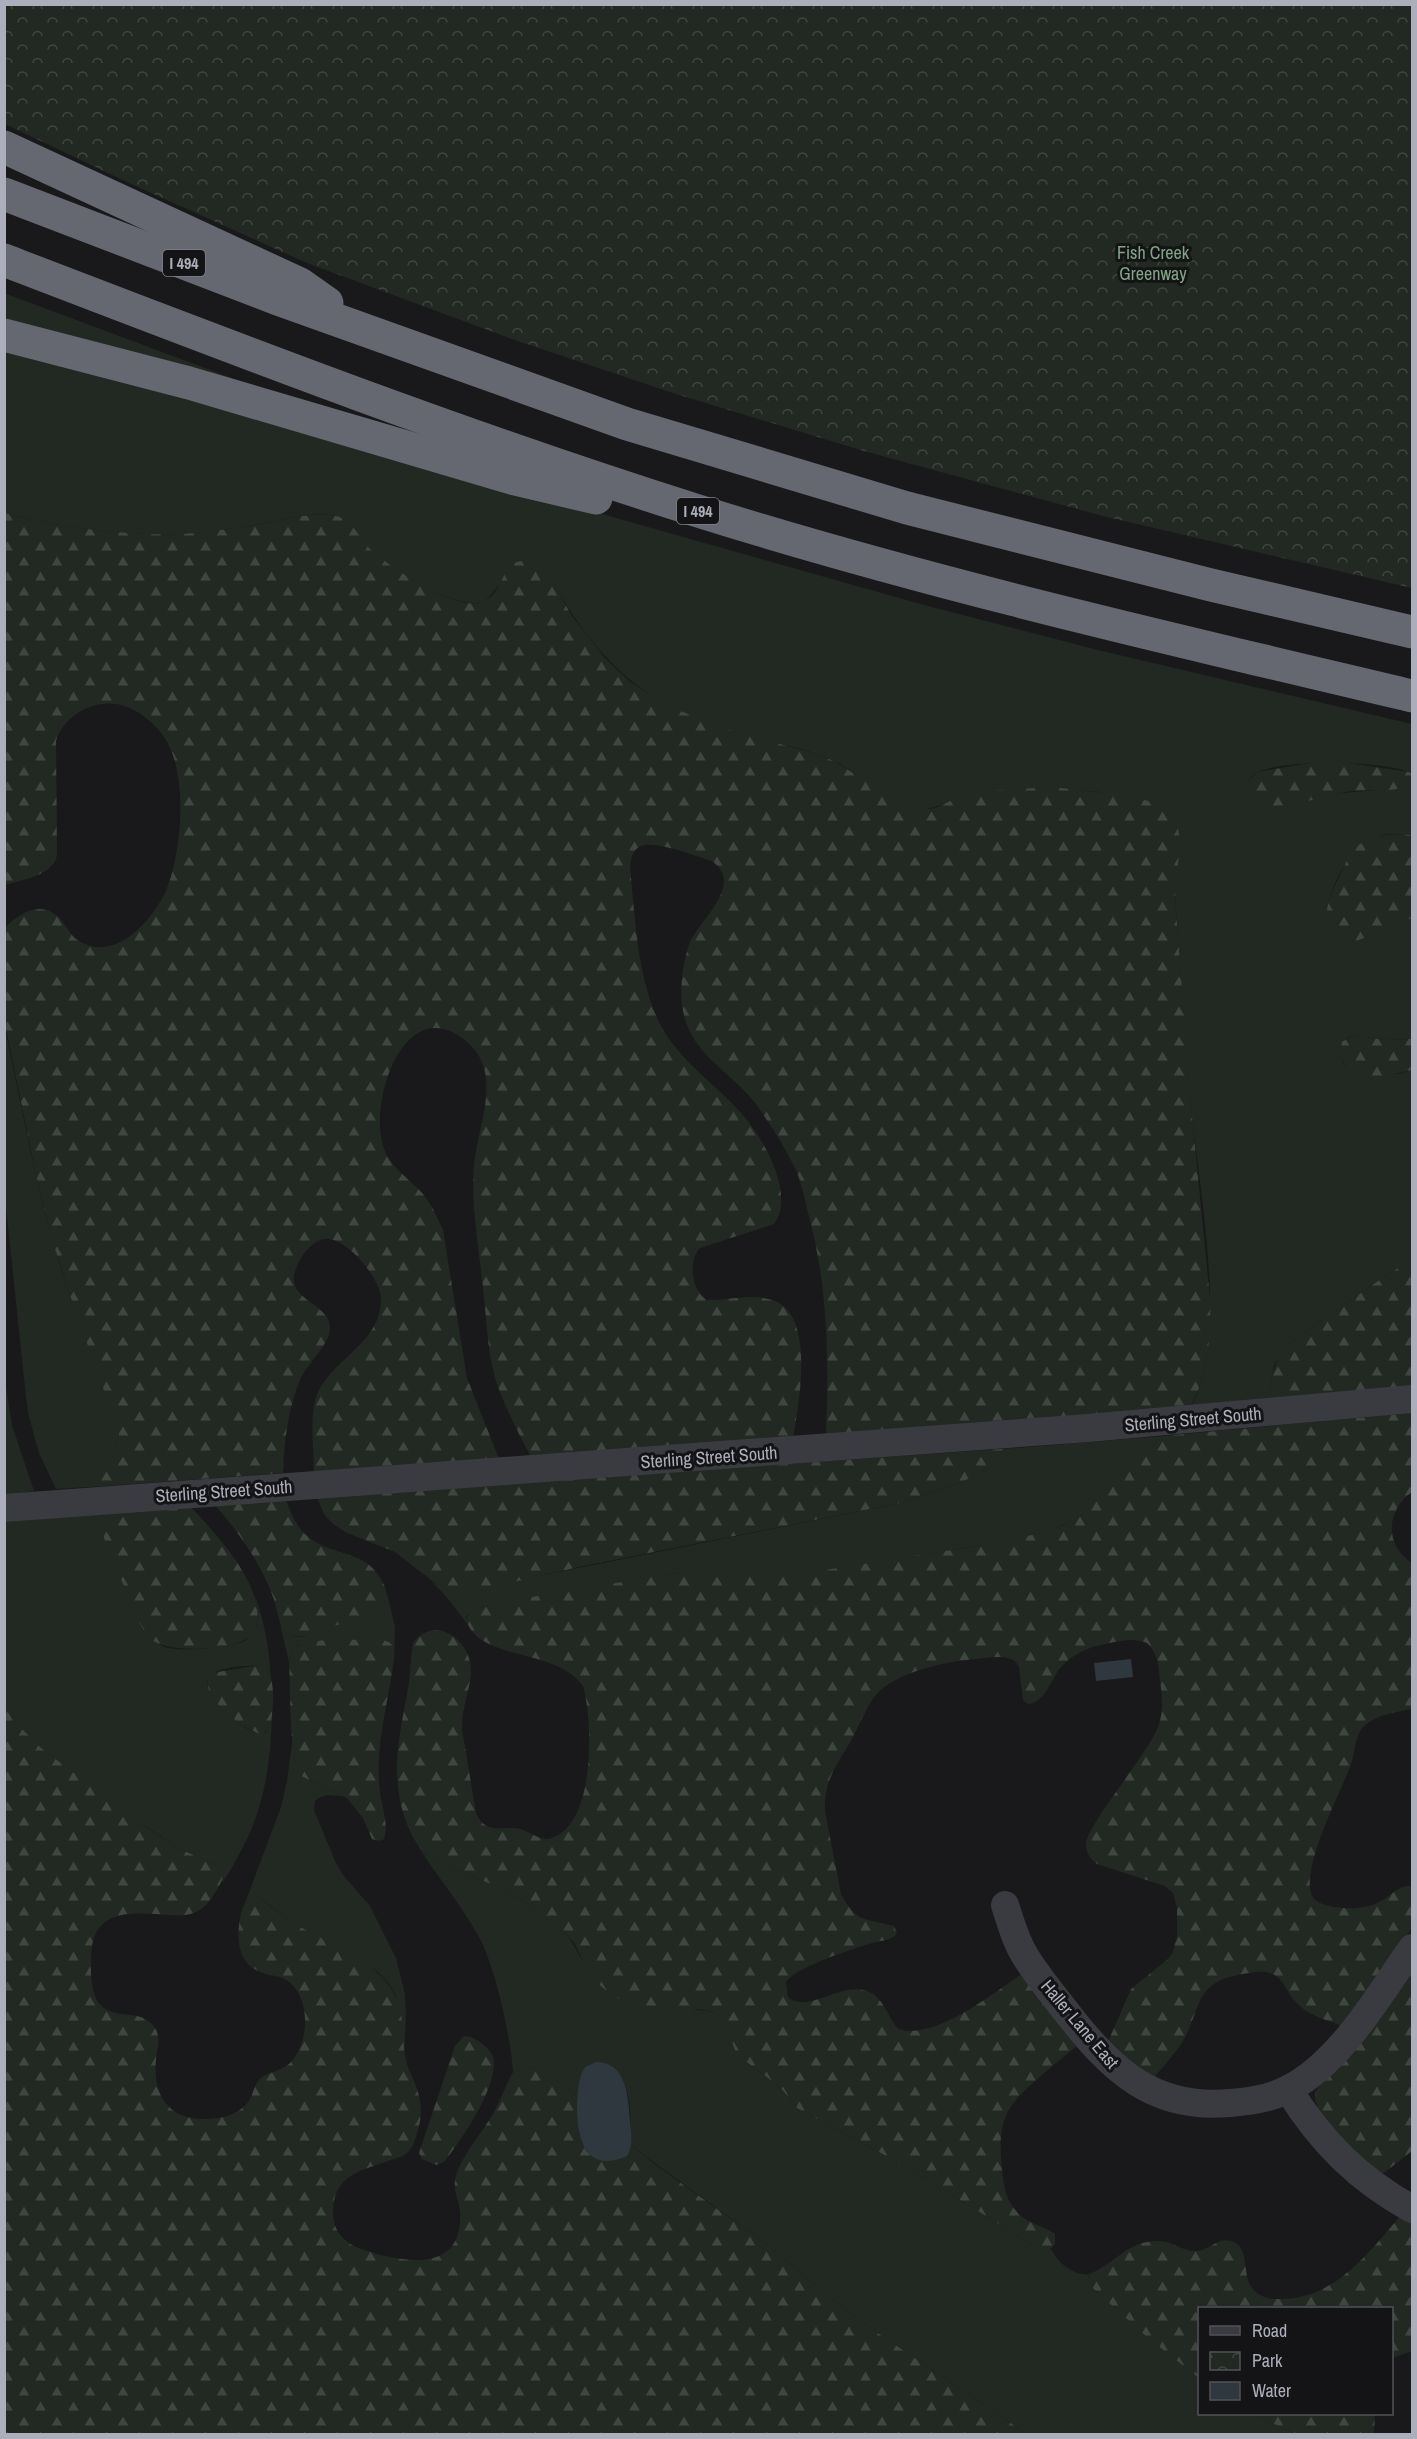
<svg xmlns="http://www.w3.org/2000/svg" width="1417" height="2439" font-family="'Archivo Narrow',sans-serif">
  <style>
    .grass { fill: #212922 }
    .forest { fill: url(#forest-firs) }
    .park { fill: url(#park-crowns) }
    .water { fill: #2f373f }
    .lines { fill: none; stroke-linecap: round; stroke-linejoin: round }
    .minor { stroke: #3a3b40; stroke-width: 28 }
    .highway { stroke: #666871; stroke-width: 33 }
    .labels { text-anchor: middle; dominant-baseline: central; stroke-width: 6; stroke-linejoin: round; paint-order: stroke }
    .shield { fill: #141416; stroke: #7e808a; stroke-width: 1.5 }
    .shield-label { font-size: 16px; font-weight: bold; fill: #acafbb }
    .park-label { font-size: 18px; fill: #83a587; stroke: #141416 }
    .street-label { font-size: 18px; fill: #acafbb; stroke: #141416 }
  </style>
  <defs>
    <pattern id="forest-firs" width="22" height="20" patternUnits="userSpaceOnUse" patternTransform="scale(1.5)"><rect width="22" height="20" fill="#212922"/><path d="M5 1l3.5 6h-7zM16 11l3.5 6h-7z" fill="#3f4640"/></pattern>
    <pattern id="park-crowns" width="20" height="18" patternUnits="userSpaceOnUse" patternTransform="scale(1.5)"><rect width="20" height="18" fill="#212922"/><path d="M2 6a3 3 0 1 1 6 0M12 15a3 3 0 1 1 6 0" fill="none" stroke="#3f4640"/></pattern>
  </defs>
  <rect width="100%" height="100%" fill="#19191b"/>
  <!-- grass -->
  <g class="grass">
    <path d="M4 293 256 387 5 327Z"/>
    <path d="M4 345 924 605 1098 650 1412 724V773C1386 761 1285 759 1258 772 1254 773 1251 778 1248 781L1250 796 1302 802 1332 794 1397 788 1412 784V835C1403 835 1389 833 1380 836 1349 849 1331 882 1327 913L1350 942 1412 918V1039L1384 1040 1353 1035C1338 1041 1340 1052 1344 1065L1399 1074 1412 1070V1260L1388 1274 1287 1345 1274 1365 1269 1400 1191 1407C1230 1341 1198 1183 1191 1107 1185 1037 1180 968 1175 898L1176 882 1101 792C1056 788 1015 787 970 795 952 798 938 810 919 809 889 806 860 773 832 760 800 746 762 741 728 730 642 704 597 659 553 583L498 586 485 602C453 610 391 570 369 548 358 537 352 522 337 517 317 510 282 520 261 524 235 528 207 533 180 534 129 536 54 527 5 513Z"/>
    <path d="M4 1024C20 1097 33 1171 53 1242 71 1307 101 1367 119 1432 117 1465 92 1462 89 1487L56 1489 39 1453 28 1413 25 1388 5 1197Z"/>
    <path d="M4 1375 12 1425 34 1491 5 1495Z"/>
    <path d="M1163 1436C1138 1463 1112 1494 1081 1515 1048 1537 1003 1542 964 1548 912 1556 859 1568 806 1572 761 1575 715 1570 670 1574L478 1608 466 1616 468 1625 445 1595 431 1581 439 1586 534 1577 900 1503 964 1481 994 1465 1016 1448Z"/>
    <path d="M95 1514 138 1618C144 1630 151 1639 162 1646 176 1653 234 1648 246 1640 249 1638 254 1632 255 1629 260 1620 256 1606 255 1596 265 1624 269 1648 271 1677L269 1671 259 1665C244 1667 213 1665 207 1682 206 1697 239 1725 252 1731 257 1733 263 1733 267 1732L272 1714C270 1782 260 1826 222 1883L219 1867 176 1847 118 1808 41 1748 21 1728 12 1715 4 1698V1522Z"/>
    <path d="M386 1589 395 1627 394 1660V1650L388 1641 347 1640 298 1645 292 1650 289 1662 280 1624 285 1633 298 1637 304 1636 354 1618 384 1602 387 1594Z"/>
    <path d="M293 1737 295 1760 301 1776 347 1798C336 1795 324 1793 315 1801L314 1810 335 1861 343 1875 370 1906 396 1958 405 1994 406 2018 404 2058 396 1995 389 1984 379 1973 361 1961 297 1925 258 1897 245 1903 281 1807 287 1781Z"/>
    <path d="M414 1840 421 1850 430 1858 500 1888 529 1904 568 1936 583 1961 691 2009 715 2012 726 2024 746 2062 780 2087 797 2108 905 2166 1042 2251 1052 2250C1057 2263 1076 2277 1090 2274L1088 2277 1092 2288 1199 2378 1200 2414H1254L1295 2434H1027L860 2321 762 2241 657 2165 631 2145C630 2117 634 2083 609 2065L579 2085 578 2097C566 2087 527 2055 513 2072 511 2038 495 1966 479 1937 460 1903 435 1874 414 1840Z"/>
  </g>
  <!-- forest -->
  <g class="forest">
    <path d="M5 513C53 527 131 536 181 534 208 532 236 528 262 524 286 519 311 512 335 516 352 518 359 538 370 549 389 567 463 617 487 600 500 591 502 574 512 563L527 560 541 567 553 583 572 616 605 658 629 681 649 694 678 710 725 729 817 754 834 761 906 806 930 809 938 807 958 797 971 794 1003 790 1052 787 1132 796 1148 801 1168 814 1178 828 1180 842 1175 898 1191 1106 1210 1298C1211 1334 1209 1376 1190 1407L826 1434C829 1358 828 1283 807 1209 804 1196 801 1182 796 1170 786 1149 774 1130 761 1111 735 1071 689 1058 682 1005 680 985 683 961 690 942 700 919 745 885 712 861 696 856 655 840 641 846 632 850 631 859 630 867 635 917 637 976 659 1022 679 1063 720 1086 747 1120 766 1144 795 1196 774 1224L700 1248C688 1260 691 1291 707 1300 729 1301 750 1293 772 1300 816 1313 799 1403 793 1437L531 1457C519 1434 507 1411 498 1387 487 1356 487 1321 483 1288 479 1248 471 1207 474 1166 477 1126 505 1073 466 1041 405 991 369 1099 383 1146 389 1167 409 1178 423 1194 432 1205 437 1217 443 1230L467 1378 499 1459 314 1472C314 1447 308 1413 319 1390 336 1357 382 1341 381 1298 380 1278 349 1241 329 1239 313 1237 299 1258 295 1272 286 1301 331 1303 330 1329 329 1345 307 1364 300 1380 288 1409 284 1442 283 1473L89 1487C91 1462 117 1465 119 1432L74 1307 53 1243 36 1175 5 1024 4 929C21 911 44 899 62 921 67 927 70 934 76 939 113 965 150 923 165 893 182 856 189 772 164 737 157 726 142 713 130 708 101 695 65 712 56 741L57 855C51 877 23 879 5 885Z"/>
    <path d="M1317 762H1341L1409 772 1412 774V784C1396 793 1371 789 1352 791 1325 794 1291 810 1264 805 1251 803 1247 794 1248 781L1257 772Z"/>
    <path d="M1412 835V918L1359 940 1350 942 1338 940C1316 922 1331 893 1341 873 1346 863 1350 852 1359 845 1374 834 1395 834 1412 835Z"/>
    <path d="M1353 1035 1384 1040 1412 1039V1070L1381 1077 1356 1076C1344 1068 1338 1056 1342 1042Z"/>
    <path d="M1412 1260V1386L1269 1400C1272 1379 1273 1361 1287 1345L1388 1274Z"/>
    <path d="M1412 1413V1492C1386 1510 1384 1545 1412 1563V1709C1396 1712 1374 1715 1362 1728 1354 1739 1355 1755 1350 1767 1342 1790 1290 1887 1318 1902 1335 1910 1364 1911 1381 1901 1392 1895 1398 1885 1412 1886V1928L1343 2026C1327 2020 1306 2015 1295 2001 1287 1993 1285 1982 1276 1976 1267 1970 1258 1972 1249 1973 1188 1981 1205 2010 1179 2047 1171 2058 1161 2069 1153 2079L1107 2044 1131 1989 1168 1959 1173 1952 1177 1936V1908L1173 1893 1165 1886 1097 1864C1090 1858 1086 1853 1086 1844 1087 1825 1147 1755 1158 1727 1164 1712 1162 1696 1160 1681 1159 1667 1158 1653 1147 1643 1135 1638 1123 1640 1110 1643 1093 1646 1077 1651 1064 1664 1051 1676 1047 1702 1028 1704L1023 1700 1019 1667 1016 1662C1006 1654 989 1658 976 1659 947 1661 894 1672 875 1696 864 1710 858 1729 849 1744 834 1769 824 1782 825 1811L841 1894C857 1924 865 1918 894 1926L897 1933C892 1941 881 1940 872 1943 852 1949 796 1967 786 1982L788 1997C808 2016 846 1976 873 1994 885 2002 889 2019 898 2029 934 2041 994 1993 1023 1973L1079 2044C1061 2060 1016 2093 1007 2113 999 2130 1000 2150 1002 2168 1003 2185 1006 2202 1019 2214 1029 2224 1043 2226 1055 2234V2244L1049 2251H1042L905 2166 797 2108 780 2087 737 2055 725 2024 715 2012 699 2009 662 2012 641 2008 611 1995 591 1977 575 1944 568 1936 529 1904 500 1888 430 1858C416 1846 410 1833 404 1816 390 1772 400 1732 408 1689 411 1673 410 1658 413 1643 434 1614 470 1639 471 1669 471 1689 461 1708 462 1729L476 1813C484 1832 497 1828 514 1828 528 1828 539 1843 552 1838 596 1823 593 1721 583 1686 555 1647 480 1662 466 1620L470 1610 526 1598 670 1574 702 1571 772 1573 825 1570 984 1545 1037 1534 1062 1526 1081 1515 1133 1468 1163 1436Z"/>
    <path d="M1016 1448 994 1465 964 1481 900 1503 579 1567 470 1592 450 1591 439 1586 395 1552 345 1532 332 1523 324 1514 317 1497Z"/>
    <path d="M286 1499C290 1512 296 1526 306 1535 333 1559 367 1547 384 1585 386 1590 388 1594 386 1599 380 1611 342 1623 329 1628 316 1633 299 1640 285 1633 278 1622 277 1607 272 1594 259 1561 238 1531 214 1504Z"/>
    <path d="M190 1506C215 1533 270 1590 255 1630 247 1652 165 1655 150 1638 141 1629 136 1614 131 1602 118 1573 106 1544 95 1514Z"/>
    <path d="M347 1640C357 1640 389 1636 393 1646 395 1650 394 1656 394 1660 388 1704 374 1749 380 1793 382 1807 389 1825 384 1839L379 1841 372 1839 363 1818 347 1798 301 1776C288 1753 291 1691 289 1662L292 1650C303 1638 331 1641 347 1640Z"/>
    <path d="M259 1665 266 1666C276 1681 274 1713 269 1730L261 1734C244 1730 192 1692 212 1673Z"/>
    <path d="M4 1698 21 1728 41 1748 147 1828 176 1847 219 1867C225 1876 222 1882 216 1891 211 1900 204 1909 194 1913 170 1922 114 1899 96 1933 90 1944 91 1960 91 1973 93 2035 138 2000 155 2028 161 2037 157 2048 156 2059 152 2103 175 2124 218 2118 229 2117 243 2110 249 2101 254 2093 254 2083 262 2077 271 2072 282 2070 290 2063 310 2043 311 1998 288 1981 281 1976 274 1976 266 1974 241 1967 237 1948 239 1925 240 1914 243 1903 251 1896L258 1897C271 1907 285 1917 299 1926 329 1944 381 1963 396 1997 407 2021 399 2048 410 2072 420 2094 425 2109 417 2133 415 2140 413 2148 407 2153 403 2157 396 2158 391 2160 361 2171 333 2174 333 2213 333 2231 344 2243 361 2249 400 2262 464 2276 460 2212 459 2200 452 2188 456 2176 460 2159 483 2131 493 2114 501 2100 506 2083 515 2069 532 2059 565 2086 578 2097 577 2117 576 2135 587 2152 602 2155 629 2167 631 2145L657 2166 762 2241 860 2321 1027 2434H5Z"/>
    <path d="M1412 1968V2151L1380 2176C1358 2157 1313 2124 1315 2092Z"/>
    <path d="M464 2036C471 2036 475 2039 481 2043 486 2047 491 2051 493 2057 500 2084 461 2141 444 2162L436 2165 422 2159 419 2153 455 2046Z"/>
    <path d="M1401 2215 1412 2222V2351L1392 2358V2308H1200L1199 2378 1147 2337 1087 2283 1090 2274C1116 2263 1127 2241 1158 2241 1173 2241 1183 2252 1197 2251 1210 2250 1218 2237 1231 2241 1249 2245 1243 2272 1250 2285 1256 2295 1265 2299 1277 2299 1333 2301 1368 2254 1401 2215Z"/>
    <path d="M1254 2414H1375L1374 2434H1295Z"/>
  </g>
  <!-- park -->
  <path class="park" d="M4 5H1412V588L1103 516 864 451 673 393 512 339 307 263 129 183 5 124Z"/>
  <!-- water -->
  <g class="water">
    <path d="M1131 1659 1133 1677 1096 1681 1094 1663Z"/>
    <path d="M596 2062C627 2062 628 2097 630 2120 631 2131 634 2146 627 2156 584 2175 576 2136 577 2103 578 2091 578 2078 585 2067Z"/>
  </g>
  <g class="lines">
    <!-- minor -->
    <g class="minor">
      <path d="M4 1508 1088 1428 1412 1399"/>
      <path d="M1005 1905C1011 1923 1016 1943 1027 1959 1039 1978 1054 1996 1068 2014 1112 2070 1153 2110 1230 2103 1255 2101 1278 2097 1299 2083 1346 2053 1381 1992 1412 1948"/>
      <path d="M1288 2089C1321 2142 1358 2179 1412 2209"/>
    </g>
    <!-- highway -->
    <g class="highway">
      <path d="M4 147 300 284 327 303"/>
      <path d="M4 194 278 299 627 424 907 508 1211 585 1412 632"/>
      <path d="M4 260C233 348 461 436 695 510 930 584 1172 639 1412 696"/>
      <path d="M4 335 189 383 515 479 596 498"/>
    </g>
  </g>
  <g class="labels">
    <!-- shield labels -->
    <g class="shield">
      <rect x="163" y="250" width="42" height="26" rx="4.5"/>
      <rect x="677" y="498" width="42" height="26" rx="4.5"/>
    </g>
    <g class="shield-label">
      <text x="184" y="263">I 494</text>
      <text x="698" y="511">I 494</text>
    </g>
    <!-- park labels -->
    <g class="park-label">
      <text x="1153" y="252">Fish Creek<tspan x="1153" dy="21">Greenway</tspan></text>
    </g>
    <!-- street labels -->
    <g class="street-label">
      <text transform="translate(1193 1419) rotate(-5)">Sterling Street South</text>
      <text transform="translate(709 1457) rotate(-4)">Sterling Street South</text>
      <text transform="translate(224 1491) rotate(-4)">Sterling Street South</text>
      <text transform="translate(1080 2024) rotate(50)">Haller Lane East</text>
    </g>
  </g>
  <!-- border -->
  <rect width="1417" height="2439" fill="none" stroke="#acafbb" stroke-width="12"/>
  <!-- legend -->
  <rect x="1198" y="2307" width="195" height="108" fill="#141416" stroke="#515258" stroke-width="1.5"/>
  <rect x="1210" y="2326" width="30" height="9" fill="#3a3b40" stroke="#515258" stroke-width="1.5"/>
  <text x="1252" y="2337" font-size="18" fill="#acafbb">Road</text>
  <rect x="1210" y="2352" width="30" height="18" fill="url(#park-crowns)" stroke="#515258" stroke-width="1.5"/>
  <text x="1252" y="2367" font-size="18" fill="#acafbb">Park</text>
  <rect x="1210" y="2382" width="30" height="18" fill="#2f373f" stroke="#515258" stroke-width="1.5"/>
  <text x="1252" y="2397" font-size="18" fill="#acafbb">Water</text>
</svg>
